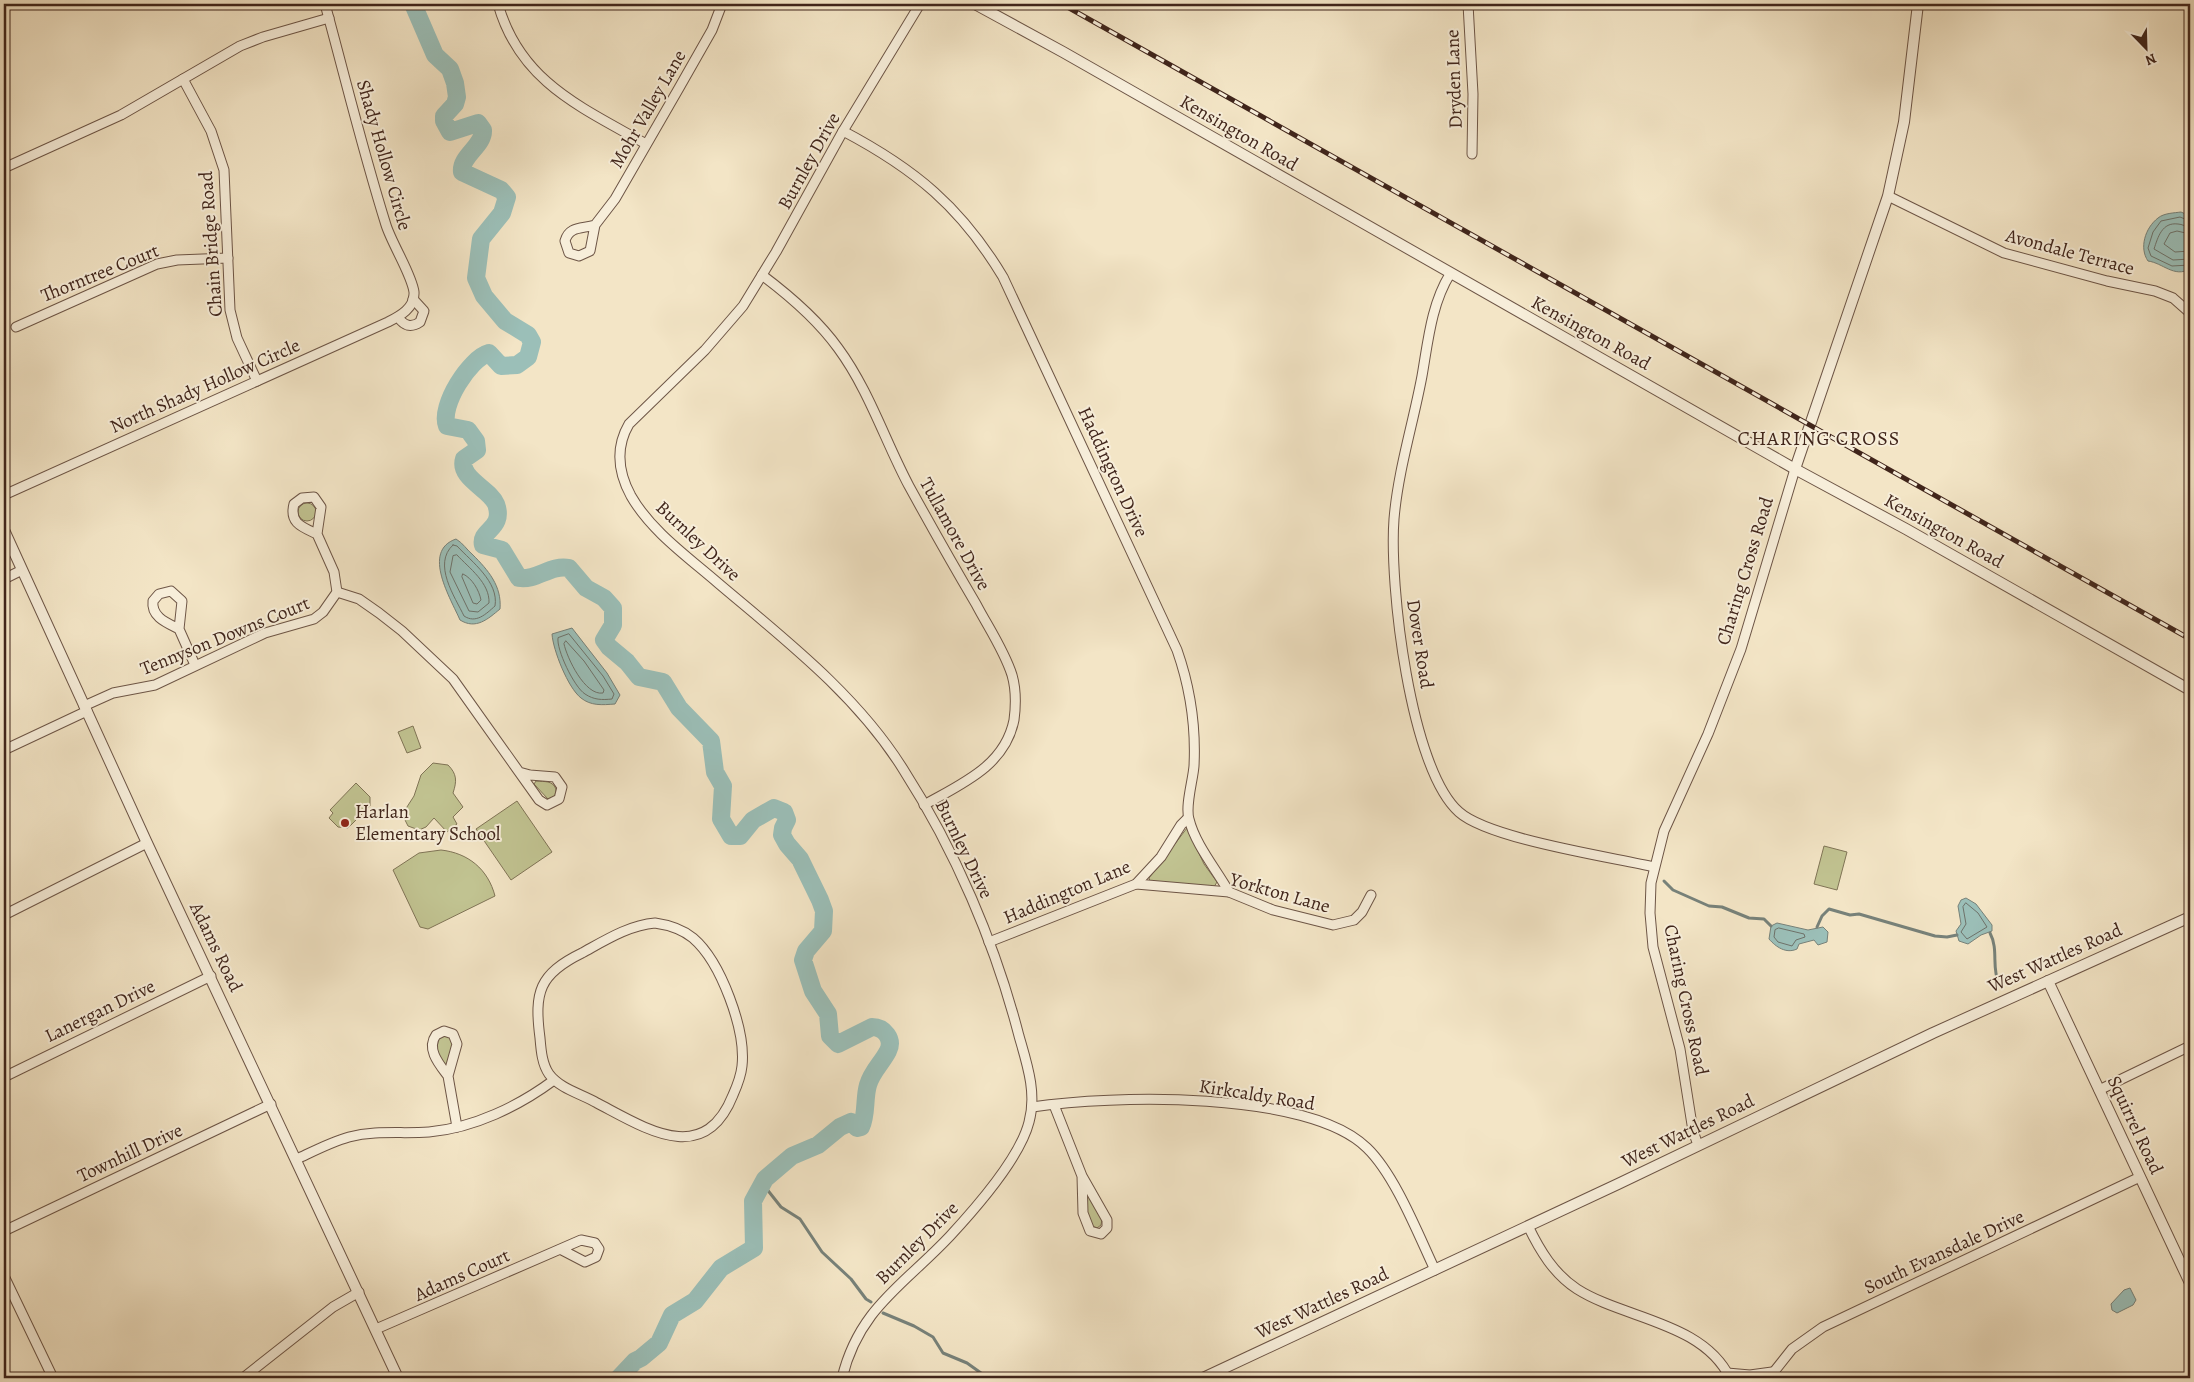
<svg xmlns="http://www.w3.org/2000/svg" width="2194" height="1382" font-family="Alegreya,serif">
  <style>
    .green { fill: #c1c391; stroke: #807456 }
    .water { fill: #9bbfb8; stroke: #778179 }
    .lines { fill: none; stroke-linecap: round; stroke-linejoin: round }
    .shore { stroke: #6e726a; stroke-width: 1 }
    .stream { stroke: #778179; stroke-width: 3 }
    .river { stroke: #9bbfb8; stroke-width: 18 }
    .minor-casing { stroke: #6d5546; stroke-width: 11 }
    .tertiary-casing { stroke: #6d5546; stroke-width: 12 }
    .minor { stroke: #f7eeda; stroke-width: 9 }
    .tertiary { stroke: #f7eeda; stroke-width: 10 }
    .rail-casing { stroke: #40251b; stroke-width: 5 }
    .rail { stroke: #f7eeda; stroke-width: 3; stroke-dasharray: 9; stroke-linecap: butt }
    .poi-dot { fill: #8f2418; stroke: #f7eeda; stroke-width: 2 }
    .labels { text-anchor: middle; dominant-baseline: central; stroke-width: 4; stroke-linejoin: round; paint-order: stroke }
    .street-label { font-size: 19px; fill: #40251b; stroke: #f7eeda }
    .poi-label { font-size: 19px; fill: #40251b; stroke: #f7eeda; text-anchor: start }
    .neighbourhood-label { font-size: 20px; letter-spacing: 1px; fill: #40251b; stroke: #f7eeda }
  </style>
  <rect width="100%" height="100%" fill="#f3e5c6"/>
  <filter id="stains"><feTurbulence type="fractalNoise" baseFrequency=".004" numOctaves="4"/><feColorMatrix values="0 0 0 0 .2 0 0 0 0 .09 0 0 0 0 .02 0 0 0 .5 -.17"/></filter>
  <radialGradient id="worn" r=".72"><stop offset=".6" stop-color="#630" stop-opacity="0"/><stop offset="1" stop-color="#630" stop-opacity=".3"/></radialGradient>
  <!-- green -->
  <g class="green">
    <circle cx="307" cy="512" r="9"/>
    <path d="M413 726 421 748 407 753 398 732Z"/>
    <path d="M433 763 448 765C457 774 457 781 453 793L463 807 453 817 457 824 447 832 434 818 426 827 419 830 408 826 404 818 405 810 414 796 421 775Z"/>
    <path d="M536 781C545 782 552 780 556 789L555 796 548 799 534 784Z"/>
    <path d="M356 783 370 797V806L348 828 338 827 329 818 333 813 330 810Z"/>
    <path d="M517 801 552 852 511 880 476 829Z"/>
    <path d="M1187 828 1204 864 1217 882 1214 887 1150 881 1149 878Z"/>
    <path d="M1824 846 1847 852 1837 890 1814 884Z"/>
    <path d="M441 850C468 853 488 869 495 896L428 929 420 927 393 870 419 853Z"/>
    <path d="M444 1036 450 1037 454 1043 447 1066C439 1059 435 1049 438 1039Z"/>
    <path d="M1086 1191 1102 1219 1101 1225 1097 1228 1088 1224Z"/>
  </g>
  <!-- water -->
  <g class="water">
    <path d="M2181 212 2190 216V269C2174 278 2163 263 2148 261 2139 248 2145 228 2158 218 2164 213 2174 213 2181 212Z"/>
    <path d="M456 539C463 543 467 550 473 555 488 570 502 586 500 609 488 619 476 630 460 620 451 599 421 551 456 539Z"/>
    <path d="M572 628 607 673 620 695 615 704C602 705 591 706 581 698 568 688 553 650 552 634Z"/>
    <path d="M1966 898 1976 904 1992 925V931L1981 935 1968 944 1959 941 1956 931 1961 924 1958 906 1961 900Z"/>
    <path d="M1777 923 1808 930 1823 927 1828 932 1827 942 1818 945 1814 940 1799 944 1797 949C1786 954 1776 947 1769 939L1771 926Z"/>
    <path d="M2130 1288 2136 1300 2133 1305 2117 1313 2112 1310 2111 1304 2124 1290Z"/>
  </g>
  <g class="lines">
    <!-- shore -->
    <g class="shore">
      <path d="M2190 221 2180 217 2161 221 2153 232 2148 248 2151 256 2172 266 2190 265"/>
      <path d="M2190 227C2186 227 2182 224 2178 224 2162 222 2158 237 2154 249L2173 260 2190 259"/>
      <path d="M2190 234 2177 231 2170 233 2164 244 2175 252 2190 251"/>
      <path d="M453 545 457 546C472 562 499 582 495 606 486 614 476 624 464 616 455 597 432 564 453 545Z"/>
      <path d="M457 555C469 568 490 583 489 603L478 612 469 611 450 572 453 556Z"/>
      <path d="M463 574C472 578 479 590 481 600L477 604 473 603 462 577Z"/>
      <path d="M569 634 603 676 614 694 612 699C602 700 594 700 585 694 574 687 556 649 558 638Z"/>
      <path d="M566 641 584 661 604 690 603 693C585 696 567 658 564 644Z"/>
      <path d="M1966 903 1978 913 1987 927 1967 939 1961 932 1966 924 1963 907Z"/>
      <path d="M1779 928 1804 934 1805 937 1796 940 1792 946 1778 942 1774 937 1775 930Z"/>
    </g>
    <!-- stream -->
    <g class="stream">
      <path d="M1664 881 1673 890 1709 906 1722 907 1749 918 1764 919 1771 926"/>
      <path d="M1817 927 1822 916 1829 909 1850 915 1859 914 1935 936 1947 937 1957 935"/>
      <path d="M1990 933C1999 950 1991 967 1999 984"/>
      <path d="M762 1183 781 1207 800 1219 822 1252 851 1279 866 1299 871 1302"/>
      <path d="M883 1313 914 1326 933 1337 943 1353 967 1363 988 1378"/>
    </g>
    <!-- river -->
    <path class="river" d="M413 4 435 55 450 69 455 83 457 97 455 104 444 116V121L450 132 478 123 483 130C484 146 460 156 462 172L501 190 507 197 502 213 481 239 476 278 484 296 505 321 528 335 532 342 528 357 517 365 501 366 489 353C470 358 439 406 447 426L468 430 476 441 477 450 464 459C458 478 490 489 496 504 505 529 479 530 483 545L502 550 519 578C536 581 551 564 569 568L586 588 604 598 613 608V625L604 640 609 647 627 662 639 677 663 682 679 708 711 741 715 772 723 786 721 819 731 836H740L753 820 774 808 784 812 787 820 783 828 782 835 787 844 800 859 820 900 824 911 823 931 806 951 803 960 813 991 828 1014 830 1036 838 1044 872 1027C884 1027 894 1039 888 1051 882 1063 872 1071 868 1085 864 1098 867 1115 861 1127L857 1128 851 1122 840 1127 818 1145 792 1156 765 1179 753 1201 754 1248 721 1268 695 1301 672 1315 659 1343 641 1358 635 1361 619 1378"/>
    <defs>
      <g id="minor">
        <path d="M498 4C520 82 581 107 646 144"/>
        <path d="M1468 4 1473 94 1472 154"/>
        <path d="M183 79 211 131 224 170 230 310 237 338 257 381"/>
        <path d="M843 131C915 169 961 207 1003 277L1177 650C1190 687 1196 726 1194 766 1193 780 1185 806 1189 819 1195 844 1216 869 1229 892"/>
        <path d="M4 168 121 115 240 46 263 37 329 18"/>
        <path d="M1888 196 2004 253 2107 281 2155 291 2173 298 2190 313"/>
        <path d="M595 225 590 251 579 256 569 253 565 241C569 226 582 229 595 225L615 199 679 88 712 30 722 4"/>
        <path d="M1450 274C1431 305 1428 342 1422 376 1413 424 1398 471 1394 519 1389 584 1410 769 1459 812 1489 839 1611 857 1654 867"/>
        <path d="M762 275C790 296 818 320 838 348 869 390 885 441 909 486 931 526 953 565 976 604 988 627 1004 650 1012 675 1016 689 1016 705 1014 720 1005 766 961 784 924 805"/>
        <path d="M398 317C404 326 411 328 420 322L424 311 413 299"/>
        <path d="M16 327 157 264 177 260 228 258"/>
        <path d="M4 495 388 322C400 316 415 308 414 292 412 275 392 244 386 225 363 152 345 77 325 4"/>
        <path d="M4 579 22 570"/>
        <path d="M337 592 359 599 379 613 402 631 453 679 539 800 547 805 559 799 562 787 555 777 530 775 519 772"/>
        <path d="M179 629C167 623 151 617 153 601L159 594 171 591 182 601 179 629 195 665"/>
        <path d="M84 706 113 693 155 685 265 633 314 619 323 612 337 592 334 572 317 534 321 507 314 497 302 498 294 504C289 523 302 527 317 534"/>
        <path d="M4 750 87 711"/>
        <path d="M1136 884 1229 892 1273 910 1333 925 1354 920 1362 912 1371 895"/>
        <path d="M4 915 147 843"/>
        <path d="M655 923C669 925 682 929 693 938 721 962 746 1030 742 1066 741 1076 737 1086 733 1095 704 1168 645 1128 597 1103 582 1094 560 1089 549 1074 542 1064 541 1050 540 1038 534 992 539 974 582 953 604 941 629 925 655 923Z"/>
        <path d="M989 942 1136 884 1161 857 1181 825 1188 818"/>
        <path d="M448 1076C439 1064 426 1049 436 1035L444 1031 453 1034 457 1044 448 1076 457 1127"/>
        <path d="M4 1077 211 976"/>
        <path d="M2099 1090 2190 1046"/>
        <path d="M1054 1105 1082 1176 1107 1220V1228L1101 1234 1090 1231 1083 1213 1082 1176"/>
        <path d="M1032 1107C1111 1095 1308 1090 1367 1148 1395 1175 1418 1234 1435 1270"/>
        <path d="M1698 1145 1693 1131 1680 1049 1653 947 1650 913 1651 883 1664 831 1708 734 1741 649 1795 469"/>
        <path d="M297 1159C314 1151 331 1142 349 1137 376 1130 402 1134 429 1132 474 1128 519 1106 554 1080"/>
        <path d="M1528 1226C1540 1251 1554 1274 1577 1289 1624 1319 1703 1322 1730 1378"/>
        <path d="M4 1231 271 1104"/>
        <path d="M4 1276 53 1378"/>
        <path d="M376 1329 581 1240 595 1243 599 1249 596 1257 585 1262 562 1250"/>
        <path d="M1727 1373 1750 1375 1772 1372"/>
        <path d="M243 1378 333 1307 359 1292"/>
        <path d="M842 1378C859 1308 904 1285 950 1236 975 1209 1020 1158 1029 1122 1037 1093 1027 1064 1019 1036 995 943 955 850 903 769 856 694 784 639 718 583 688 557 651 531 631 496 618 472 615 448 629 424L705 350 743 306 776 252 843 131 920 4"/>
        <path d="M1769 1378 1792 1349 1823 1327 2140 1177"/>
      </g>
      <g id="tertiary">
        <path d="M975 4 1063 52 1795 469 1906 529 2190 690"/>
        <path d="M1795 469 1888 196 1904 122 1918 4"/>
        <path d="M4 530 147 843 398 1378"/>
        <path d="M2048 981 2190 1283"/>
        <path d="M1203 1378 1618 1184 1933 1033 2190 917"/>
      </g>
    </defs>
    <!-- minor casing -->
    <use href="#minor" class="minor-casing"/>
    <!-- tertiary casing -->
    <use href="#tertiary" class="tertiary-casing"/>
    <!-- minor -->
    <use href="#minor" class="minor"/>
    <!-- tertiary -->
    <use href="#tertiary" class="tertiary"/>
    <defs>
      <path id="rail" d="M1062 4 2190 639"/>
    </defs>
    <!-- rail casing -->
    <use href="#rail" class="rail-casing"/>
    <!-- rail -->
    <use href="#rail" class="rail"/>
  </g>
  <!-- markers -->
  <circle class="poi-dot" cx="345" cy="823" r="5"/>
  <g class="labels">
    <!-- street labels -->
    <g class="street-label">
      <text transform="translate(1454 79) rotate(-92)">Dryden Lane</text>
      <text transform="translate(648 109) rotate(-60)">Mohr Valley Lane</text>
      <text transform="translate(1239 133) rotate(30)">Kensington Road</text>
      <text transform="translate(384 155) rotate(74)">Shady Hollow Circle</text>
      <text transform="translate(809 161) rotate(-61)">Burnley Drive</text>
      <text transform="translate(211 244) rotate(-94)">Chain Bridge Road</text>
      <text transform="translate(2070 252) rotate(15)">Avondale Terrace</text>
      <text transform="translate(100 273) rotate(-22)">Thorntree Court</text>
      <text transform="translate(1591 333) rotate(29)">Kensington Road</text>
      <text transform="translate(205 386) rotate(-24)">North Shady Hollow Circle</text>
      <text transform="translate(1113 472) rotate(65)">Haddington Drive</text>
      <text transform="translate(1944 531) rotate(29)">Kensington Road</text>
      <text transform="translate(955 534) rotate(61)">Tullamore Drive</text>
      <text transform="translate(698 541) rotate(43)">Burnley Drive</text>
      <text transform="translate(1745 571) rotate(-73)">Charing Cross Road</text>
      <text transform="translate(225 636) rotate(-22)">Tennyson Downs Court</text>
      <text transform="translate(1420 644) rotate(81)">Dover Road</text>
      <text transform="translate(964 849) rotate(64)">Burnley Drive</text>
      <text transform="translate(1067 892) rotate(-23)">Haddington Lane</text>
      <text transform="translate(1280 893) rotate(16)">Yorkton Lane</text>
      <text transform="translate(216 947) rotate(64)">Adams Road</text>
      <text transform="translate(2055 958) rotate(-24)">West Wattles Road</text>
      <text transform="translate(1686 1000) rotate(78)">Charing Cross Road</text>
      <text transform="translate(100 1011) rotate(-26)">Lanergan Drive</text>
      <text transform="translate(1257 1095) rotate(9)">Kirkcaldy Road</text>
      <text transform="translate(2135 1125) rotate(65)">Squirrel Road</text>
      <text transform="translate(1688 1131) rotate(-26)">West Wattles Road</text>
      <text transform="translate(130 1153) rotate(-25)">Townhill Drive</text>
      <text transform="translate(917 1243) rotate(-45)">Burnley Drive</text>
      <text transform="translate(1944 1252) rotate(-25)">South Evansdale Drive</text>
      <text transform="translate(462 1275) rotate(-24)">Adams Court</text>
      <text transform="translate(1322 1303) rotate(-25)">West Wattles Road</text>
    </g>
    <!-- poi labels -->
    <g class="poi-label">
      <text x="355" y="812">Harlan<tspan x="355" dy="22">Elementary School</tspan></text>
    </g>
    <!-- neighbourhood labels -->
    <g class="neighbourhood-label">
      <text x="1819" y="438">CHARING CROSS</text>
    </g>
  </g>
  <!-- margin -->
  <rect width="2194" height="1382" fill="none" stroke="#f3e5c6" stroke-width="20"/>
  <rect x="5" y="5" width="2184" height="1372" fill="none" stroke="#40251b" stroke-width="2.5"/>
  <rect x="10" y="10" width="2174" height="1362" fill="none" stroke="#40251b"/>
  <!-- north arrow -->
  <g transform="translate(2146 48) rotate(157)" stroke="#f7eeda" stroke-width="4" paint-order="stroke">
  <path d="M0-4L9 19L0 12L-9 19Z" fill="#40251b"/>
  <text y="-8" font-size="14" font-weight="bold" text-anchor="middle" fill="#40251b">N</text>
  </g>
  <rect width="100%" height="100%" filter="url(#stains)"/>
  <rect width="100%" height="100%" fill="url(#worn)"/>
</svg>
